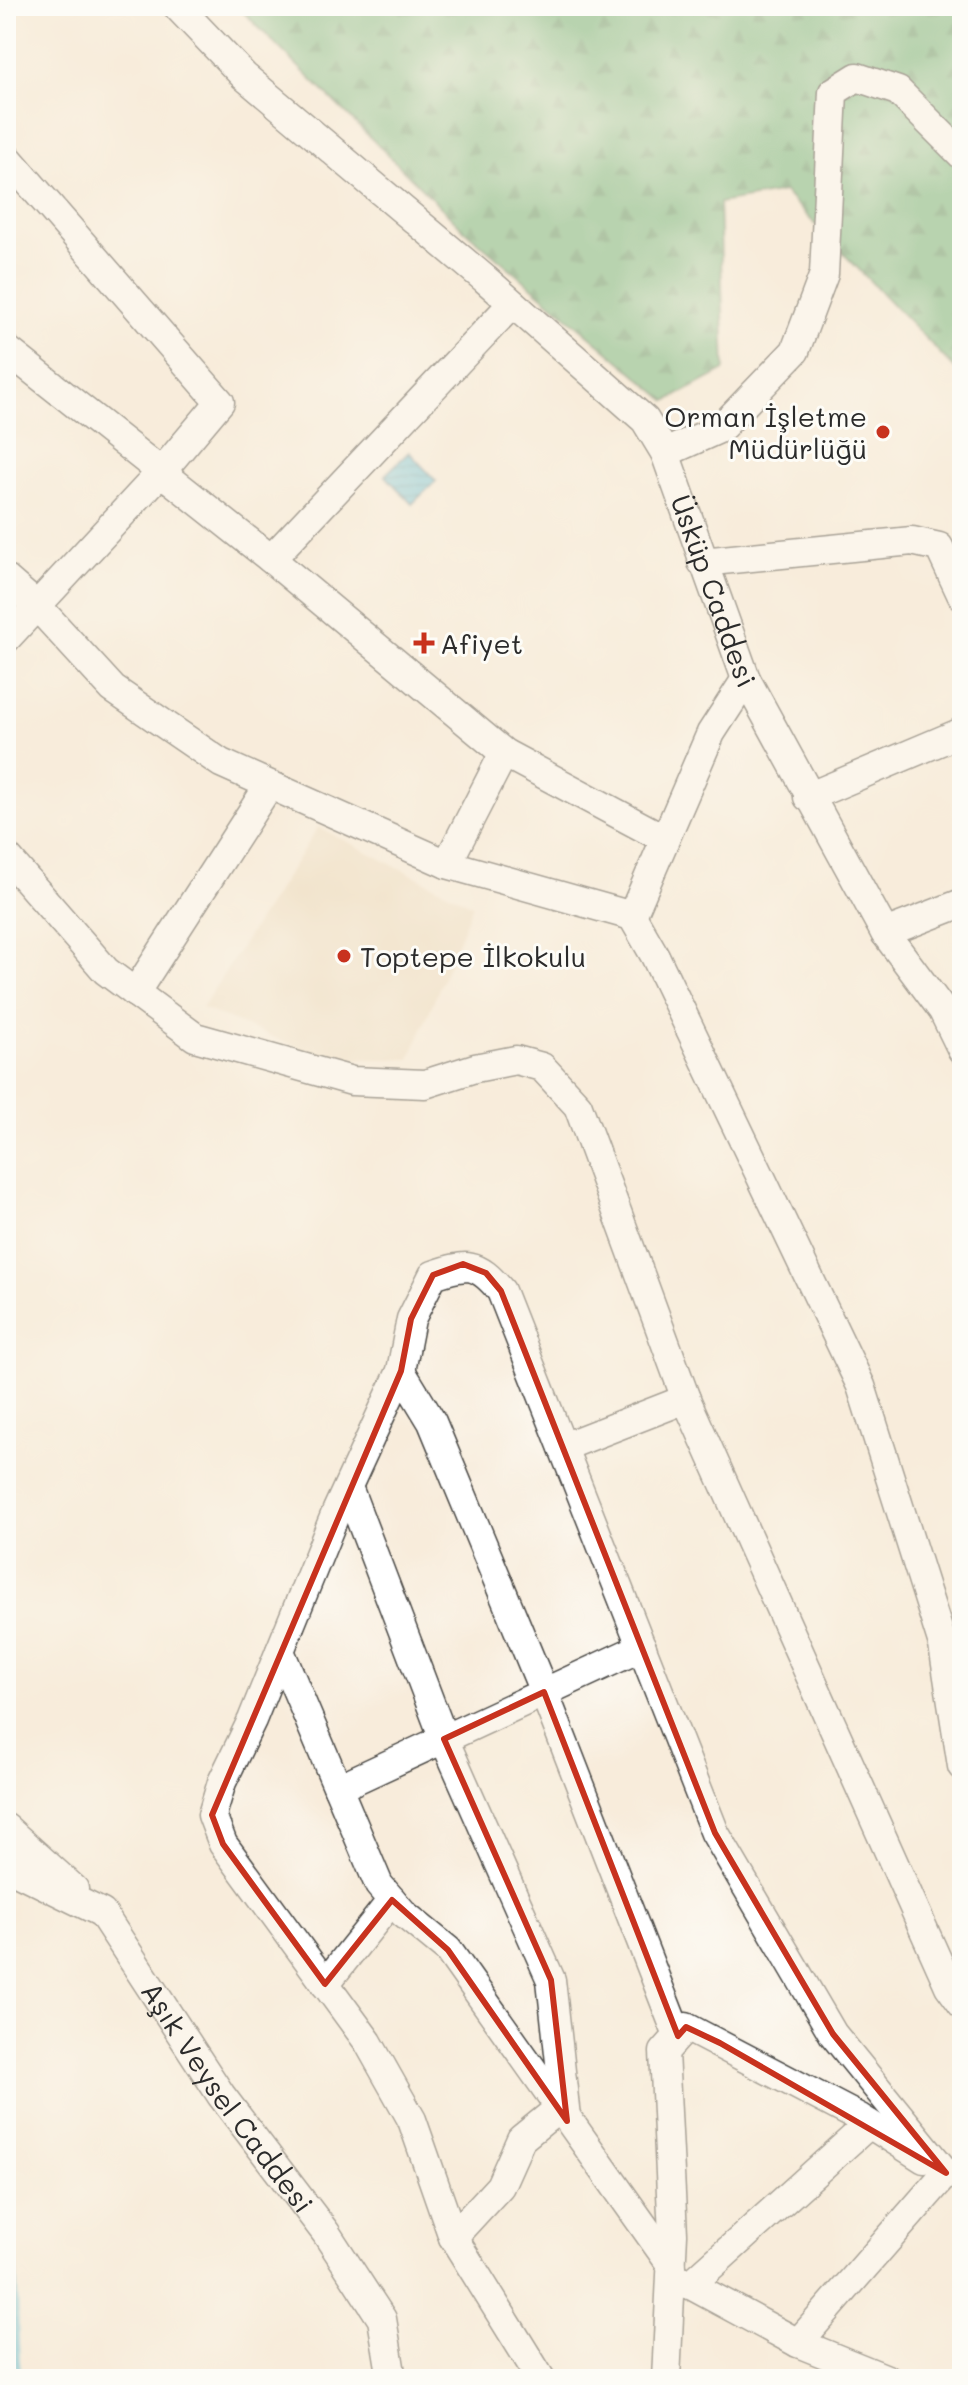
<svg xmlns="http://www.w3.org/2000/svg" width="968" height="2385" font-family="Mali,sans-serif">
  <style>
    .built { fill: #ead8ba }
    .forest { fill: url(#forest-firs); stroke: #4c7052; stroke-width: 2 }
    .water { fill: url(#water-rules); stroke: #427481; stroke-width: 2 }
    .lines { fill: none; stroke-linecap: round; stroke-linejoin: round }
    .stream { stroke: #59bcd7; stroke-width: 6 }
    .minor-casing { stroke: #4a4845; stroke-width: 31 }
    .minor { stroke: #fff; stroke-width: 28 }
    .marked { fill: none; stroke: #c8321e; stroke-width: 6; stroke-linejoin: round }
    .poi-dot { fill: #c8321e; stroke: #fdfcf7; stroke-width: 3 }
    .labels { text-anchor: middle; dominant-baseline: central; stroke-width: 6; stroke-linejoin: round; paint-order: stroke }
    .poi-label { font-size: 28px; fill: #2b2b2b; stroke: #fdfcf7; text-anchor: start }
    .street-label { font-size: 28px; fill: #2b2b2b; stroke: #fdfcf7 }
  </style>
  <defs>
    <pattern id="forest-firs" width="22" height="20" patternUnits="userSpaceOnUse" patternTransform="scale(2)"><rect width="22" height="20" fill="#6cb47a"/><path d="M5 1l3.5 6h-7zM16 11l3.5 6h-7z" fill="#599364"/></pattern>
    <pattern id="water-rules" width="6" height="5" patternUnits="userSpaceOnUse" patternTransform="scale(2)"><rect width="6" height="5" fill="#59bcd7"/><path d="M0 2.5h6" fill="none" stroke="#4a99af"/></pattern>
  </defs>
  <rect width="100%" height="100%" fill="#fdfcf7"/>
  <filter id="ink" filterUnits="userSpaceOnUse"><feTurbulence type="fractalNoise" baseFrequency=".0125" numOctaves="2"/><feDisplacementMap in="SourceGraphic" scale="16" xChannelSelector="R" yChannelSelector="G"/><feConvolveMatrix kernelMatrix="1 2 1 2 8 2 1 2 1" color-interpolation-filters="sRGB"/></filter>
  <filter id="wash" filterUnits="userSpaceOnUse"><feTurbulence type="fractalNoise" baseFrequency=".006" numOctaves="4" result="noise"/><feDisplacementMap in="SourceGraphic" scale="32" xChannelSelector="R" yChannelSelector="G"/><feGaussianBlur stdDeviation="1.8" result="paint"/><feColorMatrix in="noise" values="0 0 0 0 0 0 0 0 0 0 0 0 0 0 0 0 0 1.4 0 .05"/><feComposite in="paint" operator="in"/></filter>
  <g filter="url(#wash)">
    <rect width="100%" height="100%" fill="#f8ecdb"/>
    <!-- built -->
    <path class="built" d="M318 827 473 905 410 1059H326L202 1008Z"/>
    <!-- forest -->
    <path class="forest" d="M237 6H962V376L784 192 719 203 725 370 667 401 462 228Z"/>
    <!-- water -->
    <path class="water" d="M409 452 436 481 412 504 385 475Z"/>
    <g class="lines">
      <!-- stream -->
      <path class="stream" d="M6 2223C22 2275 11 2327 19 2379"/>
    </g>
  </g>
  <g filter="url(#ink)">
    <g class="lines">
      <defs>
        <g id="minor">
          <path id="s1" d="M177 6 244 76 485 279 645 420 665 453 746 679 885 933 943 1011 962 1050"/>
          <path d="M6 156 220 402 162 471 6 639"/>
          <path d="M6 349 271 559 504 753 663 838"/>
          <path d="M665 453 721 428 795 351 824 274 833 92 857 77 898 91 962 155"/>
          <path d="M271 559 511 305"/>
          <path d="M702 562 912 541 939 547 962 596"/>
          <path d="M6 579 37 606 113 689 221 763 447 864 632 916 655 956 861 1386 943 1645 962 1766"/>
          <path d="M808 797 962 732"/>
          <path d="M6 856 106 971 195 1037 352 1081 425 1084 475 1068 516 1060 542 1067 578 1106 686 1399 949 1986 962 2004"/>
          <path d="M447 864 504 753"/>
          <path d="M632 916 711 733 746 679"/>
          <path d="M885 933 962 903"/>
          <path d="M135 993 268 787"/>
          <path d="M401 1371 432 1422 544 1692 678 2036"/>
          <path d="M563 1447 686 1399"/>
          <path d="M348 1487 444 1739 551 1980 566 2117"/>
          <path d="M280 1651 379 1885 404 1914 448 1950 672 2266"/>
          <path d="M338 1788 642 1647"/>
          <path d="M6 1828 74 1889"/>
          <path id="s2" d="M6 1866 102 1913 221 2095 326 2233 382 2319 392 2379"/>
          <path d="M325 1984 392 1900"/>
          <path d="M453 2237 500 2186 521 2139 558 2109"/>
          <path d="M676 2277 798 2343 887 2379"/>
          <path d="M690 2285 869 2124"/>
          <path d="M541 2379 453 2237 412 2120 368 2042 223 1844 212 1815 222 1782 252 1720 337 1510 401 1371 411 1319 433 1275C467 1263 477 1262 501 1291L715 1833 833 2034 946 2173 798 2343"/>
          <path d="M666 2379 673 2234 664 2052 686 2027 860 2118 924 2159"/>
        </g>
      </defs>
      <!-- minor casing -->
      <use href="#minor" class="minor-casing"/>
      <!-- minor -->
      <use href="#minor" class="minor"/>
    </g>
  </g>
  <!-- marked area -->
  <path d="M0 0H968V2385H0ZM463 1264 486 1273 501 1291 715 1833 833 2034 946 2173 720 2043 686 2027 678 2036 544 1692 444 1739 551 1980 567 2121 448 1950 392 1900 325 1984 223 1844 212 1815 401 1371 411 1319 433 1275Z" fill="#f8ecdb" fill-opacity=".55" fill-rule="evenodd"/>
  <path class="marked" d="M463 1264 486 1273 501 1291 715 1833 833 2034 946 2173 720 2043 686 2027 678 2036 544 1692 444 1739 551 1980 567 2121 448 1950 392 1900 325 1984 223 1844 212 1815 401 1371 411 1319 433 1275Z"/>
  <!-- markers -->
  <g class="poi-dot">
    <circle cx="883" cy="432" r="8"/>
    <path d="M420 631h8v8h8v8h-8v8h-8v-8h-8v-8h8z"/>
    <circle cx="344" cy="956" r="8"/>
  </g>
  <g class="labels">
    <!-- poi labels -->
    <g class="poi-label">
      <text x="867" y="416" text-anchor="end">Orman İşletme<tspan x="867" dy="32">Müdürlüğü</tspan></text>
      <text x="440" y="643">Afiyet</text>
      <text x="360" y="956">Toptepe İlkokulu</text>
    </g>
    <!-- street labels -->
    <g class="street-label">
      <text stroke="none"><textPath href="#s1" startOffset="810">Üsküp Caddesi</textPath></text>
      <text stroke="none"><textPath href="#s2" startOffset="330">Aşık Veysel Caddesi</textPath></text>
    </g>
  </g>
  <!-- margin -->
  <rect width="968" height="2385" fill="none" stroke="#fdfcf7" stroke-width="32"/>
</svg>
